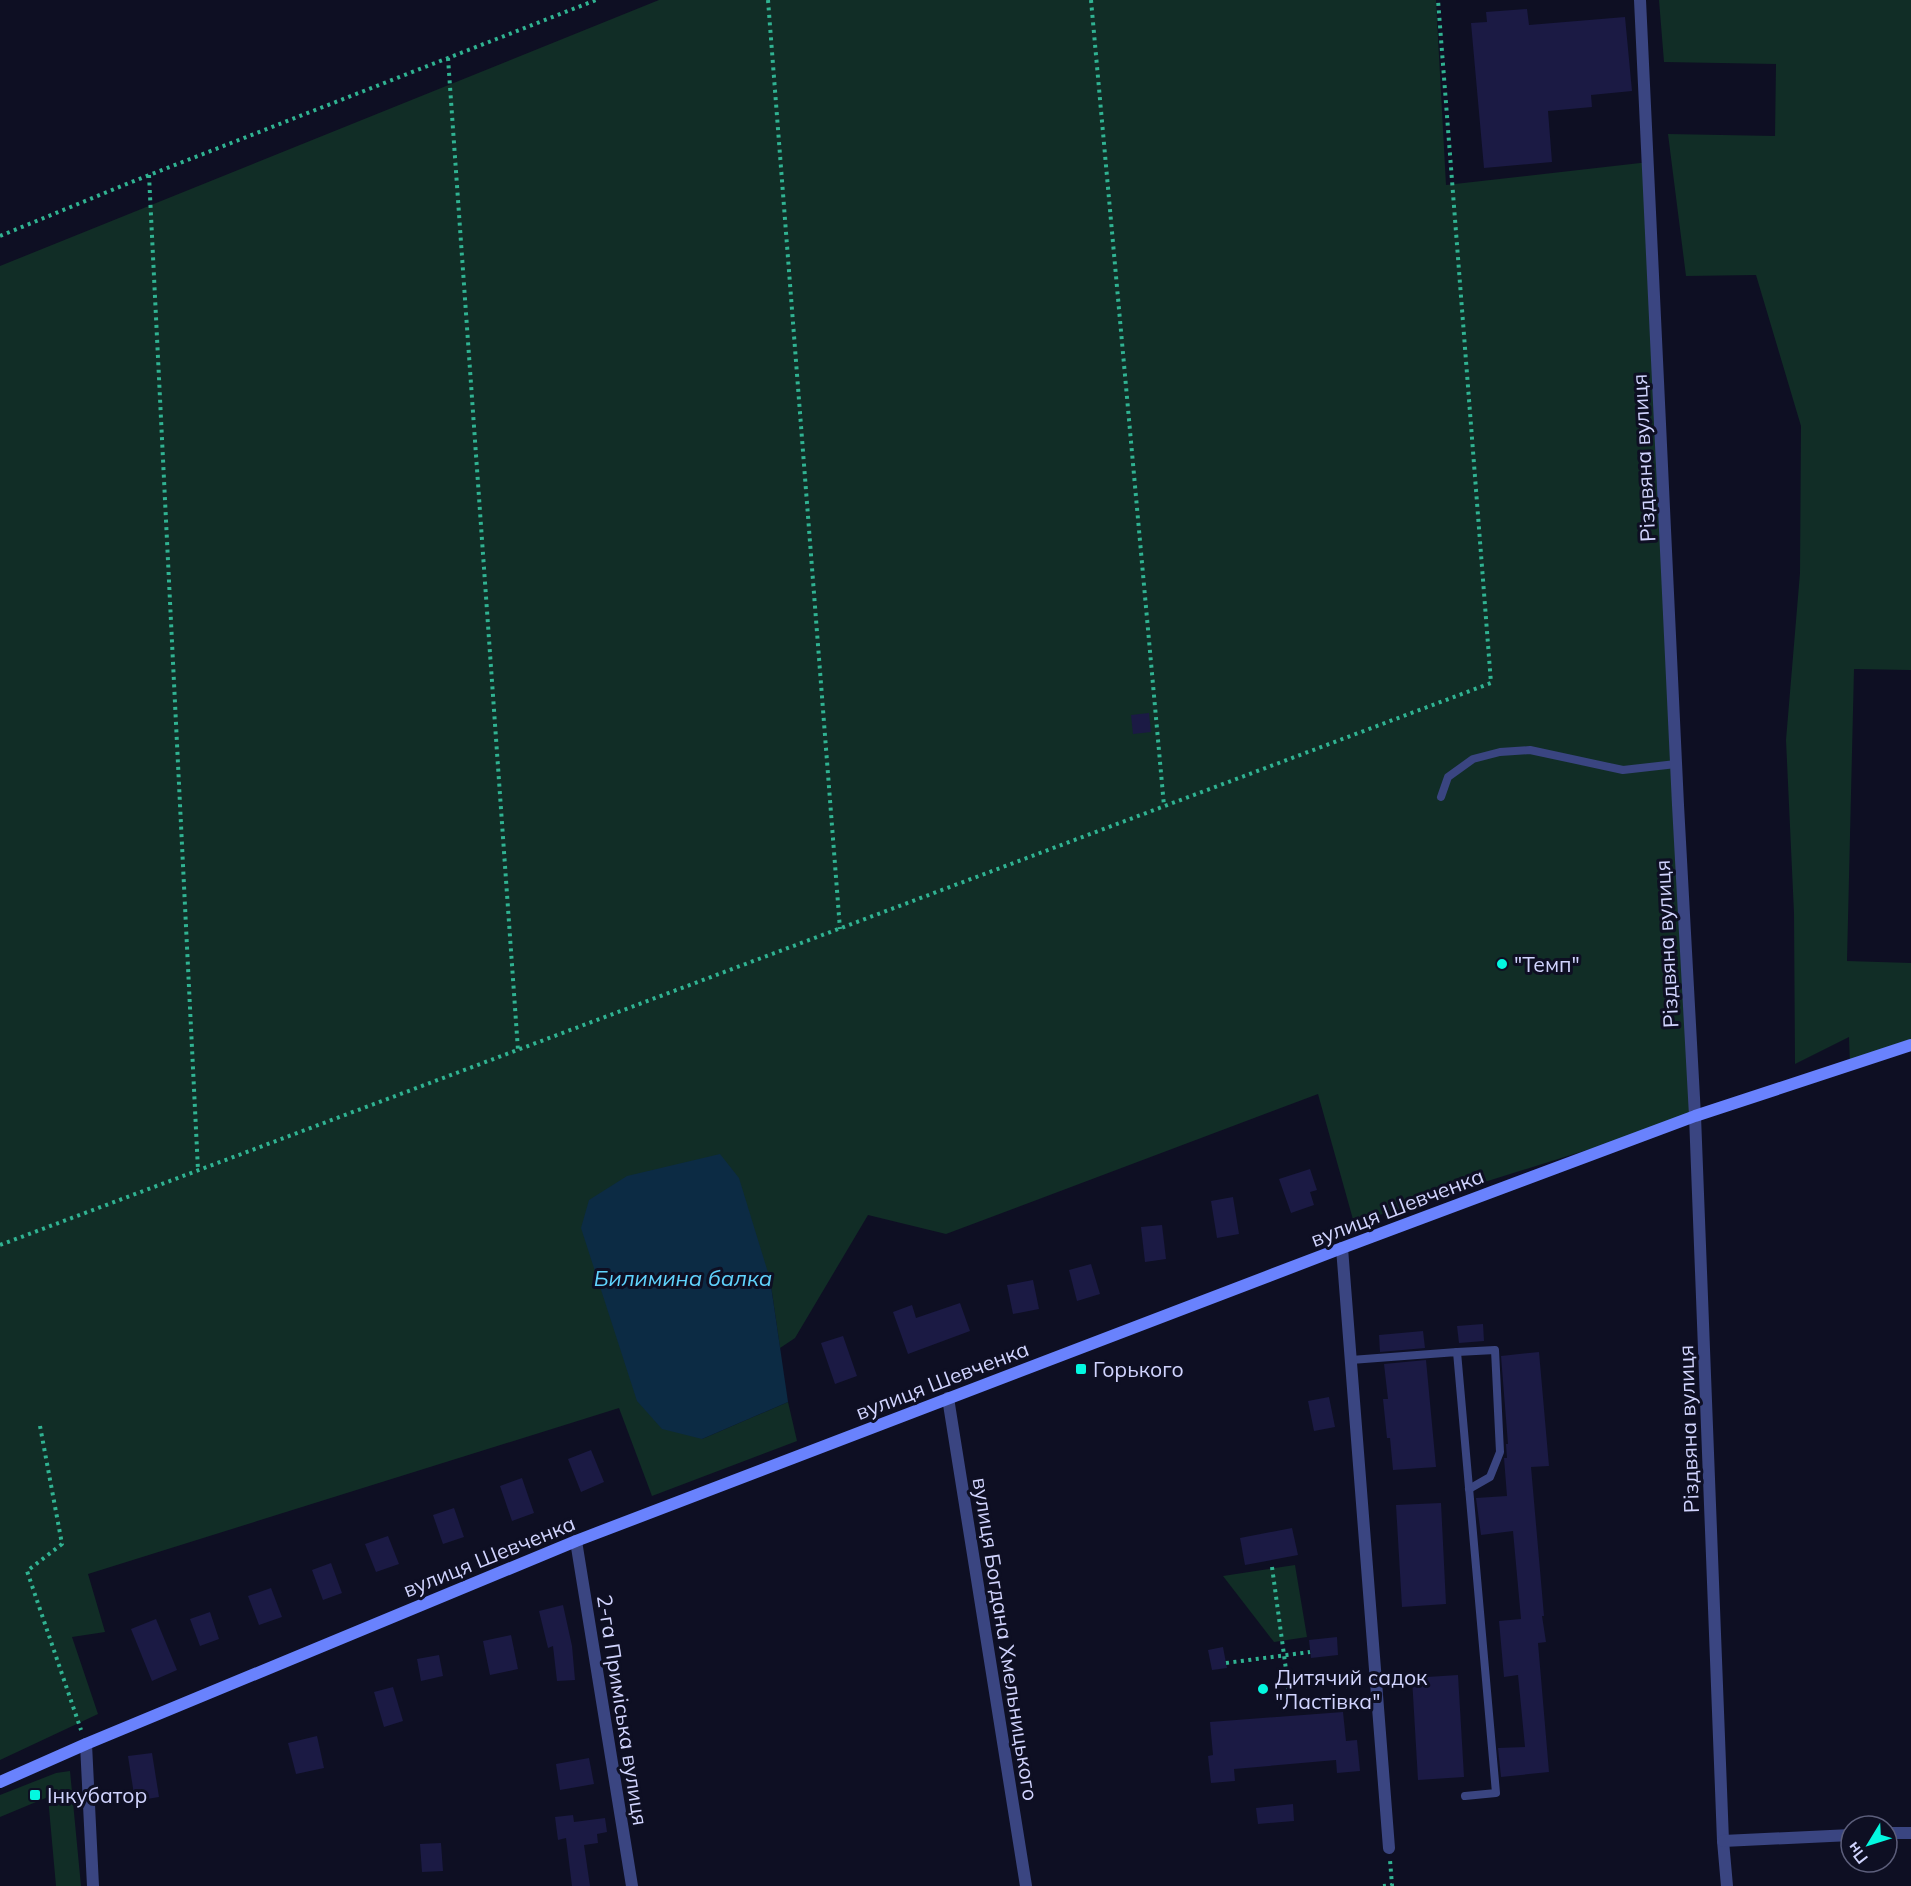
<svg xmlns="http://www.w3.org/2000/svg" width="1911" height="1886" font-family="Mulish,sans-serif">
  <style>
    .green { fill: #112d26 }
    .water { fill: #0c2b44 }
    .building { fill: #1b1a44 }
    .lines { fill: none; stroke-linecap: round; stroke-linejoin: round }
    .path { stroke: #30b392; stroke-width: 4; stroke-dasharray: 3 4.5; stroke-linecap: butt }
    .lane { stroke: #3a4581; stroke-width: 8 }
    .street { stroke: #3a4581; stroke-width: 12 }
    .secondary { stroke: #6982fd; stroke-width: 12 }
    .poi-dot { fill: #03f8e0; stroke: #0e0f23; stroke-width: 2 }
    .labels { text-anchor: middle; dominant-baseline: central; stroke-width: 6; stroke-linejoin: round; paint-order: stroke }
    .street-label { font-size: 21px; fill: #d1d4fe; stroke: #0e0f23 }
    .poi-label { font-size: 21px; fill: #d1d4fe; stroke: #0e0f23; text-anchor: start }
    .water-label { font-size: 22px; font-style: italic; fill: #60d3fd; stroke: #0e0f23 }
  </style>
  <rect width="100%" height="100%" fill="#0e0f23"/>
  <!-- green -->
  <g class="green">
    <path d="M659 0H1436L1446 185 1649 162 1695 1116 1354 1223 1318 1094 946 1234 868 1215 795 1338 780 1348 770 1279 702 1439 788 1402 797 1441 652 1496 619 1408 88 1574 105 1632 72 1637 98 1714 0 1760V266Z"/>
    <path d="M1659 0H1911V670L1854 669 1847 961 1911 963V1045L1850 1065 1849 1037 1795 1064 1794 913 1786 740 1800 573 1801 426 1756 275 1686 276 1668 134 1775 136 1776 64 1664 62Z"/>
    <path d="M1295 1565 1307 1637 1274 1642 1223 1576Z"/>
    <path d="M70 1771 81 1886H56L48 1797 0 1817V1795L56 1773Z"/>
  </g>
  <!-- water -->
  <path class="water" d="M720 1154 739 1178 770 1279 788 1402 702 1439 662 1429 637 1401 581 1228 589 1200 627 1176Z"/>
  <!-- building -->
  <g class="building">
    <path d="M1527 9 1529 25 1625 17 1632 91 1591 95 1592 107 1548 111 1552 162 1484 168 1471 23 1487 22 1486 12Z"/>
    <path d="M1149 713 1151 732 1133 734 1131 715Z"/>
    <path d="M1310 1169 1317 1190 1310 1192 1314 1205 1291 1213 1279 1179Z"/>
    <path d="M1233 1197 1239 1234 1217 1238 1211 1201Z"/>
    <path d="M1162 1225 1166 1259 1145 1262 1141 1227Z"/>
    <path d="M1091 1264 1100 1294 1077 1301 1069 1270Z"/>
    <path d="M1033 1280 1039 1309 1013 1314 1007 1285Z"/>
    <path d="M960 1303 970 1331 908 1354 893 1312 912 1305 916 1318Z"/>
    <path d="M1483 1324 1484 1341 1459 1343 1457 1326Z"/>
    <path d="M1423 1331 1425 1348 1380 1352 1379 1335Z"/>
    <path d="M843 1336 857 1376 835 1384 821 1343Z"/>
    <path d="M1539 1352 1549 1466 1531 1467 1544 1616H1542L1546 1642 1538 1643 1549 1772 1501 1777 1498 1748 1525 1747 1518 1675 1504 1677 1499 1621 1521 1619 1513 1531 1481 1535 1476 1498 1507 1496 1504 1458H1507L1506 1444H1508L1501 1356Z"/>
    <path d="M1426 1360 1436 1467 1393 1470 1390 1438H1387L1383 1399H1388L1384 1364Z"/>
    <path d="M1329 1397 1335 1427 1314 1431 1308 1401Z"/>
    <path d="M591 1450 604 1482 581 1492 568 1459Z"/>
    <path d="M522 1478 534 1513 512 1521 500 1486Z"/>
    <path d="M1441 1503 1446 1604 1402 1607 1396 1505Z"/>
    <path d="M454 1508 464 1537 443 1544 433 1515Z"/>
    <path d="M1292 1528 1298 1555 1245 1565 1240 1538Z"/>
    <path d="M388 1536 399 1564 376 1572 365 1544Z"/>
    <path d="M331 1563 342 1593 323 1600 312 1570Z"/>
    <path d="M271 1588 282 1617 259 1625 248 1596Z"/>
    <path d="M563 1605 572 1646 575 1680 557 1681 553 1646 548 1648 539 1611Z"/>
    <path d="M210 1612 219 1639 200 1646 190 1619Z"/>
    <path d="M156 1619 177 1670 152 1681 131 1629Z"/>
    <path d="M511 1635 518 1669 490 1675 483 1641Z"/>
    <path d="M1337 1637 1338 1655 1311 1658 1309 1640Z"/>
    <path d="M1223 1647 1227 1668 1212 1670 1208 1650Z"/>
    <path d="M439 1655 443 1676 421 1681 417 1659Z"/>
    <path d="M1458 1675 1464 1777 1418 1780 1412 1678Z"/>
    <path d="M393 1687 403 1721 384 1727 374 1692Z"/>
    <path d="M1343 1712 1346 1741 1357 1740 1360 1771 1337 1773 1336 1760 1234 1769 1235 1781 1211 1783 1208 1756 1213 1755 1210 1722Z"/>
    <path d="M317 1736 324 1768 296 1774 288 1743Z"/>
    <path d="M152 1753 159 1797 135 1801 128 1756Z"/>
    <path d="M589 1758 594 1784 560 1790 556 1764Z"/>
    <path d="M1293 1804 1294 1821 1258 1824 1256 1808Z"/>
    <path d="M573 1815 574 1822 605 1818 607 1832 597 1834 598 1843 584 1845 590 1886H572L566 1838 558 1840 555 1817Z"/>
    <path d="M441 1843 443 1871 422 1872 420 1844Z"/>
  </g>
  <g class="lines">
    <!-- path -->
    <g class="path">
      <path d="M768 0 840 929"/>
      <path d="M1091 0 1164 806"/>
      <path d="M448 58 518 1050"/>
      <path d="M149 175 198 1170"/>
      <path d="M0 236 129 183 596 0"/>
      <path d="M0 1245 1491 683 1438 0"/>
      <path d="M40 1426 62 1544 27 1571 81 1730"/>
      <path d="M1272 1567 1290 1699"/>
      <path d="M1226 1663 1310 1652"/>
      <path d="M1383 1886 1392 1885 1390 1860"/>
    </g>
    <!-- lane -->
    <g class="lane">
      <path d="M1441 797 1448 777 1473 759 1500 752 1530 750 1623 770 1676 764"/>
      <path d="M1457 1352 1495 1350 1500 1452 1490 1477 1469 1489"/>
      <path d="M1351 1360 1457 1352 1496 1793 1465 1796"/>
    </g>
    <!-- street -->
    <g class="street">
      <path d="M1640 0 1678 805 1695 1116 1723 1841 1727 1886"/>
      <path d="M1342 1248 1389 1848"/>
      <path d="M948 1398 1026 1886"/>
      <path d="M576 1541 632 1886"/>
      <path d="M86 1744 93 1886"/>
      <path d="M1887 1833H1911"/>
      <path d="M1723 1841 1851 1835"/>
    </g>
    <!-- secondary -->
    <path class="secondary" d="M0 1782 86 1744 576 1541 1342 1248 1695 1116 1911 1045"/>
  </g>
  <!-- markers -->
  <g class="poi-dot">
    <circle cx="1502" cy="964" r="6"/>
    <rect x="1075" y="1363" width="12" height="12" rx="3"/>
    <circle cx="1263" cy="1689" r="6"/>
    <rect x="29" y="1789" width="12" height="12" rx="3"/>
  </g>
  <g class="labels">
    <!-- street labels -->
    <g class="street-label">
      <text transform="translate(1643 458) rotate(-93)">Різдвяна вулиця</text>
      <text transform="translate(1666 944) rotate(-93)">Різдвяна вулиця</text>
      <text transform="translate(1397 1207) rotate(-21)">вулиця Шевченка</text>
      <text transform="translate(942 1380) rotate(-21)">вулиця Шевченка</text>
      <text transform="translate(1688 1429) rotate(-92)">Різдвяна вулиця</text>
      <text transform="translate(489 1556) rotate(-22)">вулиця Шевченка</text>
      <text transform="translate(1006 1639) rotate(81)">вулиця Богдана Хмельницького</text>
      <text transform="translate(623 1710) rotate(81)">2-га Приміська вулиця</text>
    </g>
    <!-- poi labels -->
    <g class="poi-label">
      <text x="1514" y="964">"Темп"</text>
      <text x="1093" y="1369">Горького</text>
      <text x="1275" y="1677">Дитячий садок<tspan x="1275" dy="24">"Ластівка"</tspan></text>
      <text x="47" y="1795">Інкубатор</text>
    </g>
    <!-- water labels -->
    <g class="water-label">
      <text x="683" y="1278">Билимина балка</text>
    </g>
  </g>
  <!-- north arrow -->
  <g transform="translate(1869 1844) rotate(232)"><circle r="28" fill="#0e0f23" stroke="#5c5e7b" stroke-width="1.5"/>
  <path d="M0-4.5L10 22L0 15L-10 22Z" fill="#03f8e0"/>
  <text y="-9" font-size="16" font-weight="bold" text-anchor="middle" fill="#d1d4fe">Пн</text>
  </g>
</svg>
